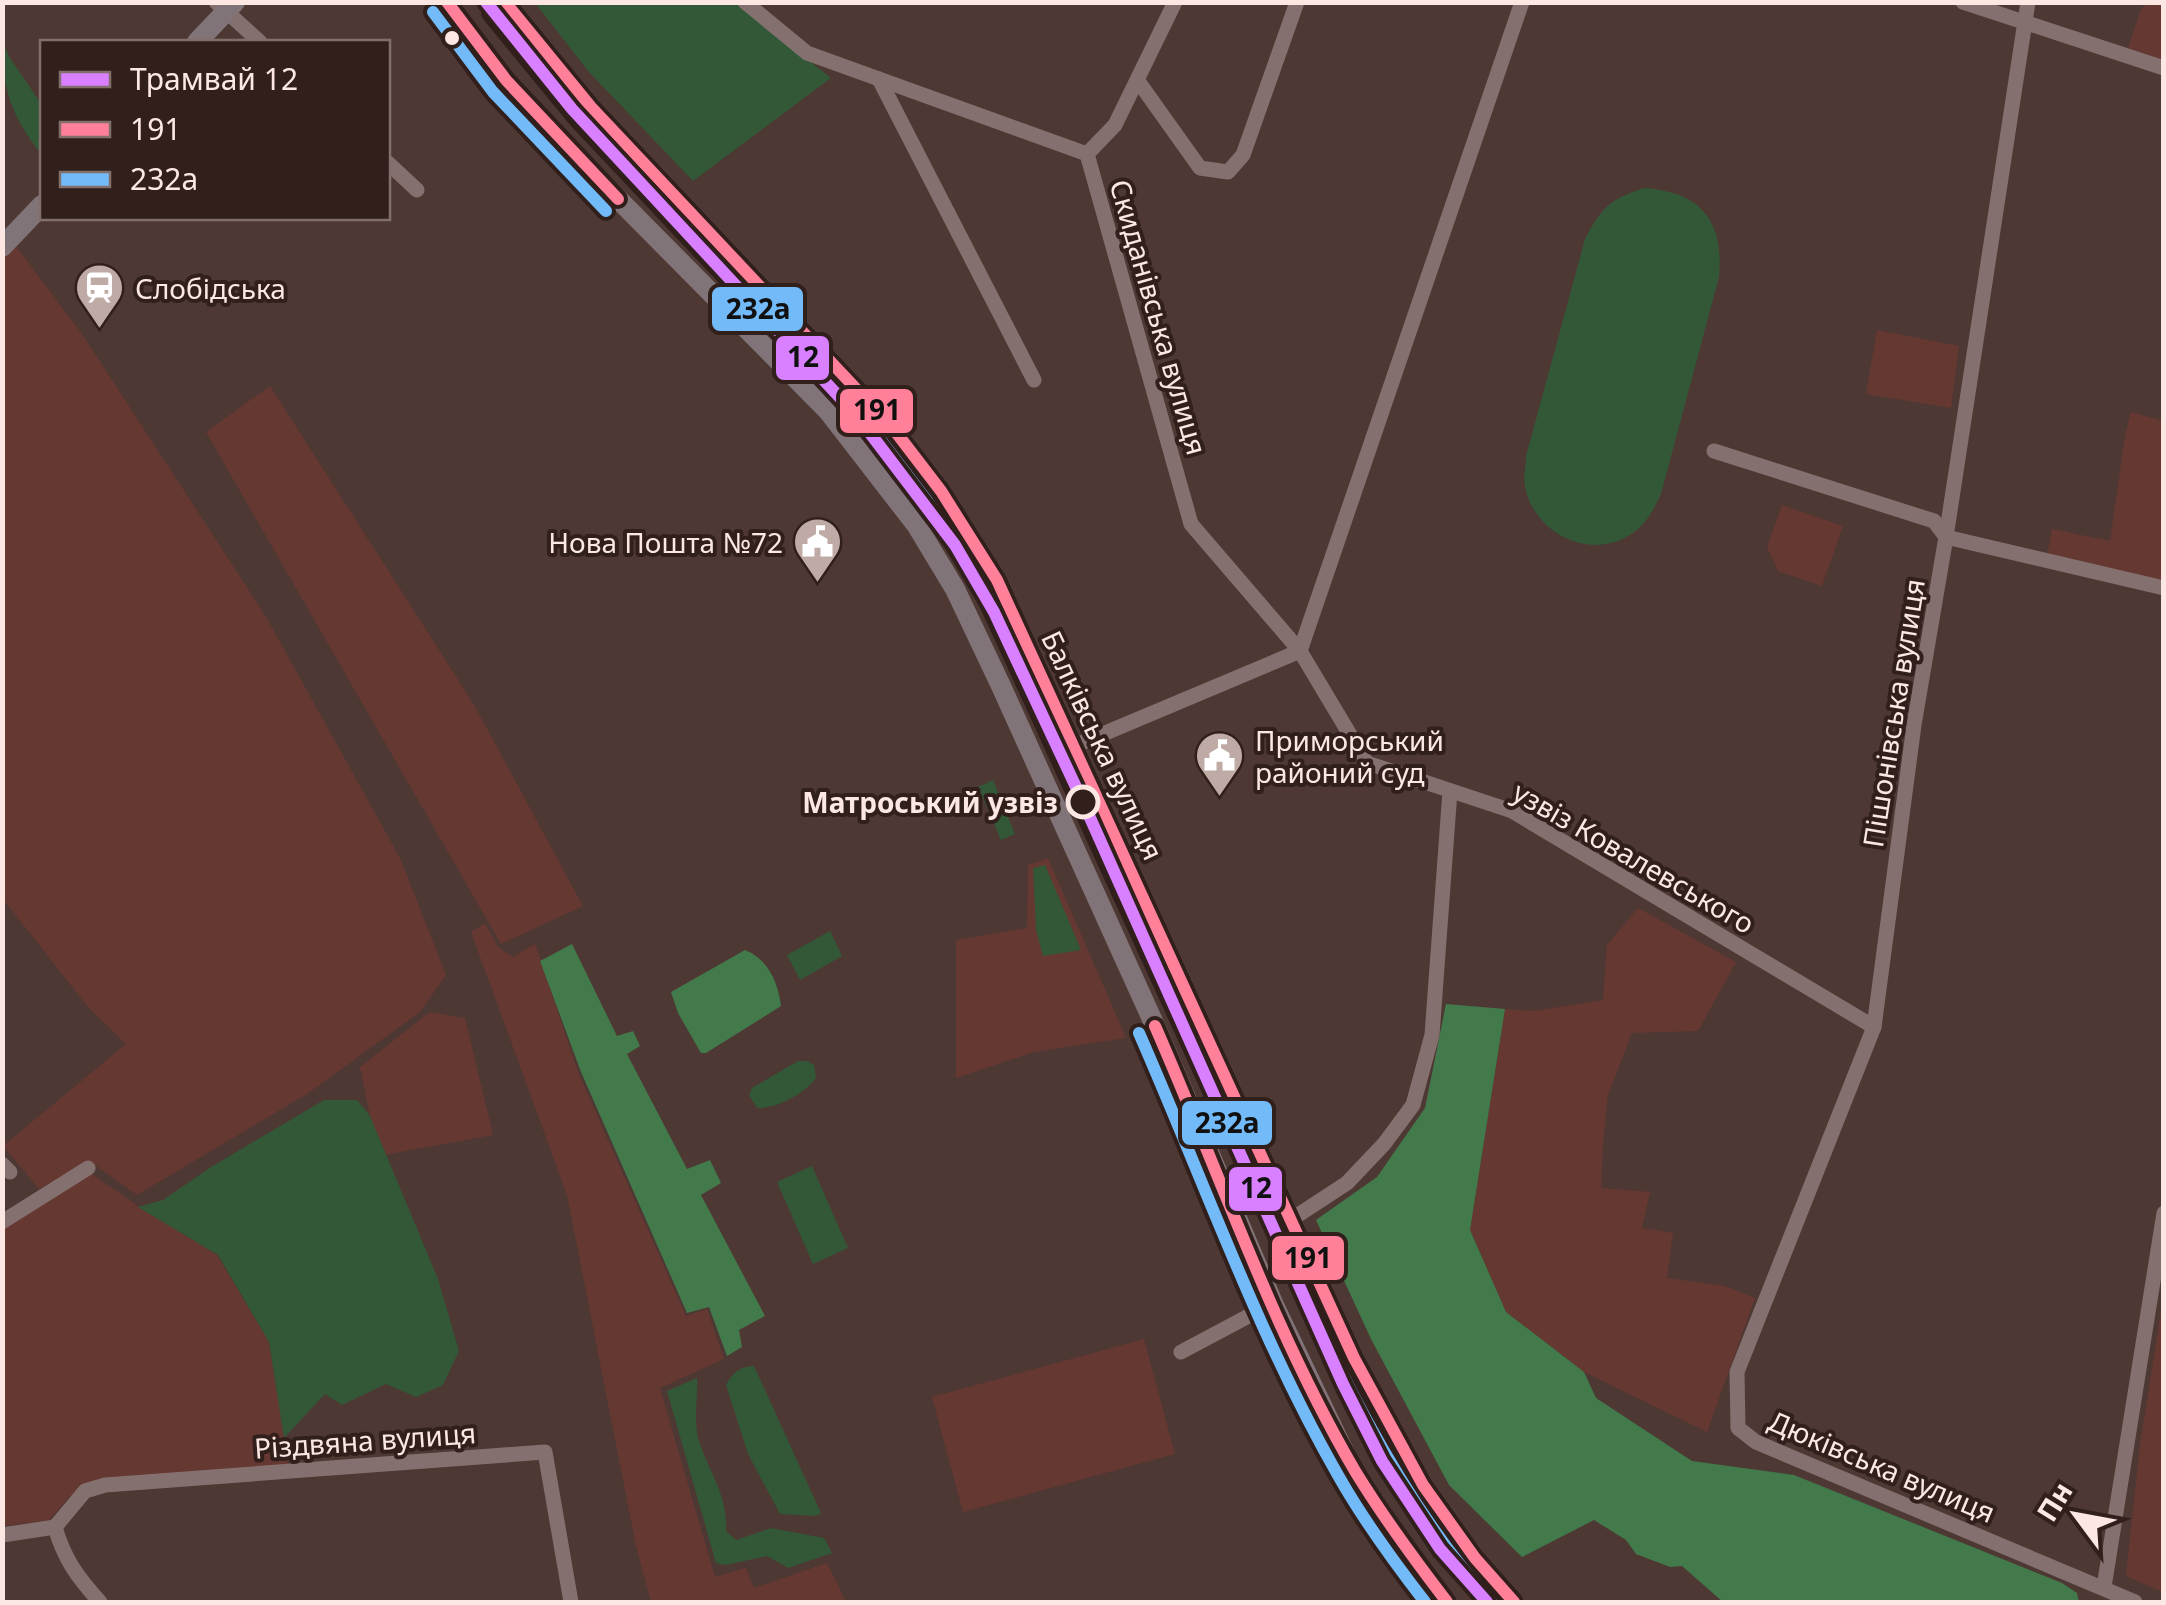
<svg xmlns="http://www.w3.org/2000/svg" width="2166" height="1605" font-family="'Noto Sans',sans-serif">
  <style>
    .built { fill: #653831 }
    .green { fill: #325837 }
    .forest { fill: #427a4b }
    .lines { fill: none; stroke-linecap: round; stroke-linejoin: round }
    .minor { stroke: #84716f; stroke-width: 15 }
    .major { stroke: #817478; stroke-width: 20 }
    .bus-1-casing { stroke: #311f1c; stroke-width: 20 }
    .bus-2-casing { stroke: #311f1c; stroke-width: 20 }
    .bus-1 { stroke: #ff8098; stroke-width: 12 }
    .bus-2 { stroke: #73baf8; stroke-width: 12 }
    .tram-1-casing { stroke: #311f1c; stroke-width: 20 }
    .tram-1 { stroke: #d880ff; stroke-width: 12 }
    .bus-dot { fill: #fce7e3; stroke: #311f1c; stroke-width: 4 }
    .stop-dot { fill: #311f1c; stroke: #fce7e3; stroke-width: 5 }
    .labels { text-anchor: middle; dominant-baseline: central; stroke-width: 8; stroke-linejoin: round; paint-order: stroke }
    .poi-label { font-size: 28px; fill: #fce7e3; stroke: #311f1c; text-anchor: start }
    .street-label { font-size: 28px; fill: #fce7e3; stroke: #311f1c }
    .stop-label { font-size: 28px; font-weight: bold; fill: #fce7e3; stroke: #311f1c; text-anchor: end }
    .line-badge { stroke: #311f1c; stroke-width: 4 }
    .pale-badge-label { font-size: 28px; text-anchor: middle; font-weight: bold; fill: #111 }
  </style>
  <rect width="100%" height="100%" fill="#4e3834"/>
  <!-- built -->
  <g class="built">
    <path d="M2148 3H2163V60L2128 48 2141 9Z"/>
    <path d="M13 242 82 334 265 615 400 858 446 975 420 1012 307 1094 137 1195 89 1161 39 1189 3 1146 126 1044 88 1007 3 899 2 253Z"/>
    <path d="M1877 330 1959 346 1951 408 1866 394Z"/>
    <path d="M270 386 473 703 583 906 501 944 206 432Z"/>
    <path d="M2131 412 2163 421V588L2046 561 2052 529 2110 541 2125 436Z"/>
    <path d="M1782 505 1843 526 1822 586 1778 571 1767 547Z"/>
    <path d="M1048 858 1126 1038 1034 1052 956 1078V940L1027 928 1028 865Z"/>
    <path d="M1638 908 1736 962 1698 1031 1632 1033 1608 1095 1603 1145 1601 1188 1650 1192 1642 1228 1673 1233 1667 1278 1725 1286 1755 1298 1707 1432 1584 1372 1506 1312 1470 1230 1505 1009 1534 1011 1603 1000 1607 945Z"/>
    <path d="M485 923 498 947 513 957 535 944 578 1072 686 1316 707 1309 724 1359 660 1388 715 1577 746 1568 754 1588 827 1563 846 1602H651L636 1546 567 1195 471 932Z"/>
    <path d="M430 1012 465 1018 493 1135 384 1155 370 1116 360 1067Z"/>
    <path d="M88 1171 135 1204 217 1255 269 1342 289 1469 96 1485 69 1497 49 1520 3 1526V1224Z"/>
    <path d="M2163 1299V1592L2126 1576 2140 1444Z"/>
    <path d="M1144 1339 1175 1454 963 1512 932 1397Z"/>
  </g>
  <!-- green -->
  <g class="green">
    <path d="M535 3H736L831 78 693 181 589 72Z"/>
    <path d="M2 42 10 58 42 105V155C12 117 2 90 2 42Z"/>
    <path d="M1644 188C1701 192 1724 220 1719 277L1661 494C1653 511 1645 527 1628 536 1587 560 1534 532 1525 487 1523 477 1526 466 1526 456L1585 239C1601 208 1610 199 1644 188Z"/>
    <path d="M993 780 1015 834 1001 840 978 787Z"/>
    <path d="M1045 865 1081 950 1043 956 1036 930 1033 868Z"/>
    <path d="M830 931 842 956 800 980 787 955Z"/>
    <path d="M798 1061H807L814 1065 816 1078C805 1094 775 1109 757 1108L749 1095 752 1088Z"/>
    <path d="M324 1100H357L370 1116 438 1279 459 1351 443 1385 416 1397 386 1384 342 1405 325 1394 284 1438 269 1342 218 1255 138 1207 163 1200 211 1167Z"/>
    <path d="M812 1166 848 1248 813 1264 777 1182Z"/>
    <path d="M754 1366 821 1513 816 1516 780 1514 748 1454 726 1385C733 1372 739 1367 754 1366Z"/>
    <path d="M697 1378C698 1398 693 1423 699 1441 710 1474 728 1496 726 1531L736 1540 771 1528 824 1538 832 1553 788 1568 767 1556 725 1565 716 1563 667 1391Z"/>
  </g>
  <!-- forest -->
  <g class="forest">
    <path d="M572 944 617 1036 633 1031 640 1046 627 1054 687 1169 710 1160 721 1183 701 1195 765 1316 739 1330 742 1347 727 1356 709 1307 687 1313 581 1072 540 961Z"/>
    <path d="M745 950C768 959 778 982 781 1006L706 1053H701L678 1013 671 992Z"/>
    <path d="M1446 1004 1505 1009 1470 1230 1506 1312 1584 1372 1596 1398 1692 1461 1794 1475 2062 1583 2077 1593 2079 1602H1723L1682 1566 1670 1567 1636 1554 1626 1540 1594 1520 1522 1557 1449 1485 1371 1339 1316 1220 1377 1177 1425 1108Z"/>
  </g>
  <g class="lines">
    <!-- minor -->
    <g class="minor">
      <path d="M216 2 260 42"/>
      <path d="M745 2 807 53 1087 154"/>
      <path d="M1963 2 2164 68"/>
      <path d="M2028 2 1946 537 1914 725 1874 1027 1737 1372 1738 1428 1756 1442 2135 1602"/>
      <path d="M879 79 1034 380"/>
      <path d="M1138 81 1200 168 1228 172 1243 155 1297 2"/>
      <path d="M1087 154 1191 524 1300 651 1367 763 1512 811 1874 1027"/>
      <path d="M1087 154 1115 125 1175 2"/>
      <path d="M388 163 417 190"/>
      <path d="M1714 451 1934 521 1946 537 2164 588"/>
      <path d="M1072 747 1300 651 1522 2"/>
      <path d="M2 1164 10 1172"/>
      <path d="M1292 1219 1347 1183 1384 1144 1413 1105 1432 1035 1450 791"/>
      <path d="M2 1222 88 1168"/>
      <path d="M1181 1352 1273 1303"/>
      <path d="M55 1527 85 1491 105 1485 545 1452 571 1602"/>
      <path d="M55 1527C64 1559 78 1578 100 1602"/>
      <path d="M2 1535 55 1527"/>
      <path d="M2104 1587 2164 1213"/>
    </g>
    <!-- major -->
    <g class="major">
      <path d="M447 2 485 57 523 103 828 411 917 526 955 589 1001 686 1161 1039 1273 1303 1351 1466 1421 1572 1447 1602"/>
      <path d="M505 2 591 107 892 427 941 491 997 580 1354 1358 1423 1485 1475 1558 1514 1602"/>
      <path d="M197 42 235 2"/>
      <path d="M2 247 42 205"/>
    </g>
    <defs>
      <g id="bus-1">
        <path d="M447 2 506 80 618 199"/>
        <path d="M505 2 591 107 892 427 941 491 997 580 1354 1358 1423 1485 1475 1558 1514 1602"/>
        <path d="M1155 1026C1220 1174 1273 1331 1355 1471 1383 1517 1414 1559 1447 1602"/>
      </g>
      <g id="bus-2">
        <path d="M433 12 493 92 606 211"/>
        <path d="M491 13 578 119 879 438 927 501 982 588C1068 777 1155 965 1241 1154 1312 1309 1376 1473 1491 1602"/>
        <path d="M1139 1033C1204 1181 1258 1336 1339 1477 1364 1521 1394 1562 1425 1602"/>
      </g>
    </defs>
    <!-- bus-1 casing -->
    <use href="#bus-1" class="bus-1-casing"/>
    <!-- bus-2 casing -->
    <use href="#bus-2" class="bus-2-casing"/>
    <!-- bus-1 -->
    <use href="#bus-1" class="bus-1"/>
    <!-- bus-2 -->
    <use href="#bus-2" class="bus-2"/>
    <defs>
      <path id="tram-1" d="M486 2 572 109 857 416 955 545 994 612 1083 802 1343 1384 1382 1461 1440 1549 1487 1602"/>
    </defs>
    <!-- tram-1 casing -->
    <use href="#tram-1" class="tram-1-casing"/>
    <!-- tram-1 -->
    <use href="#tram-1" class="tram-1"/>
  </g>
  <!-- icons -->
  <defs>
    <symbol id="station-pin" viewBox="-11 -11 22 30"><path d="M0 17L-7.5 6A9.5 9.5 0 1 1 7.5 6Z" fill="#bfaaa6" stroke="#311f1c"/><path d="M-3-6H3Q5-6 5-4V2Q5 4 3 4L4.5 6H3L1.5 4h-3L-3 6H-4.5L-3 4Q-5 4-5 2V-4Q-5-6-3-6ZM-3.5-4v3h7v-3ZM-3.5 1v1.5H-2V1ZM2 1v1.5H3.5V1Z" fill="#fff"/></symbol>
    <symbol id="civic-pin" viewBox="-11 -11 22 30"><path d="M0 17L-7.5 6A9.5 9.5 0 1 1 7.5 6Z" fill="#bfaaa6" stroke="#311f1c"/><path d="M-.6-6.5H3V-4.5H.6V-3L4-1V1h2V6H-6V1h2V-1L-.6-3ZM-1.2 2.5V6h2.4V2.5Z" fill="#fff"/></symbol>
  </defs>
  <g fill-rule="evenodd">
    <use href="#station-pin" x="72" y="260" width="55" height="75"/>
    <use href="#civic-pin" x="790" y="514" width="55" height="75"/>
    <use href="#civic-pin" x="1192" y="728" width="55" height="75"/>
  </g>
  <!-- markers -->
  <circle class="bus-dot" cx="452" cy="38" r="9"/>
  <circle class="stop-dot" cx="1083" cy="802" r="15"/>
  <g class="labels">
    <!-- poi labels -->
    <g class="poi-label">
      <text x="135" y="288">Слобідська</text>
      <text x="783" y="542" text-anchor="end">Нова Пошта №72</text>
      <text x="1255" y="740">Приморський<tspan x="1255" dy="32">районий суд</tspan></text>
    </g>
    <!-- street labels -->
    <g class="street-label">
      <text transform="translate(1159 317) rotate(74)">Скиданівська вулиця</text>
      <text transform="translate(1893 713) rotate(-81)">Пішонівська вулиця</text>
      <text transform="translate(1103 745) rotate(65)">Балківська вулиця</text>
      <text transform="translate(1634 857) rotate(30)">узвіз Ковалевського</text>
      <text transform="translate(365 1440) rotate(-4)">Різдвяна вулиця</text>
      <text transform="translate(1882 1466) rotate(23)">Дюківська вулиця</text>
    </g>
    <!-- stop labels -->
    <g class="stop-label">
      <text x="1058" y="802">Матроський узвіз</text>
    </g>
  </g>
  <g class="line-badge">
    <rect x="710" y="285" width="95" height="48" rx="10" fill="#73baf8"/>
    <rect x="774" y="334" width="57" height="48" rx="10" fill="#d880ff"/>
    <rect x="838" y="387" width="77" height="48" rx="10" fill="#ff8098"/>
    <rect x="1180" y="1099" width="94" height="48" rx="10" fill="#73baf8"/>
    <rect x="1227" y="1165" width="57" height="48" rx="10" fill="#d880ff"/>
    <rect x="1270" y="1234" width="76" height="48" rx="10" fill="#ff8098"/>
  </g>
  <g class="pale-badge-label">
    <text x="758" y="319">232а</text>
    <text x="803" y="367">12</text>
    <text x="877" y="420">191</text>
    <text x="1227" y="1133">232а</text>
    <text x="1256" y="1198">12</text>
    <text x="1308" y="1268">191</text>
  </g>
  <!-- border -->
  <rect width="2166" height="1605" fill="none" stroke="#fce7e3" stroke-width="10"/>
  <!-- legend -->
  <rect x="40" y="40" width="350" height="180" fill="#311f1c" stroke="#826f6c" stroke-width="2.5"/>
  <rect x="60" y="72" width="50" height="15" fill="#d880ff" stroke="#826f6c" stroke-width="2.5"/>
  <text x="130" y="90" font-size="30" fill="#fce7e3">Трамвай 12</text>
  <rect x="60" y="122" width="50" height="15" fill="#ff8098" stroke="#826f6c" stroke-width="2.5"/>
  <text x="130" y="140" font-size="30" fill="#fce7e3">191</text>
  <rect x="60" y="172" width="50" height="15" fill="#73baf8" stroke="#826f6c" stroke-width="2.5"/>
  <text x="130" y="190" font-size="30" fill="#fce7e3">232а</text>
  <!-- north arrow -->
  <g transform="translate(2076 1515) rotate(302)" stroke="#311f1c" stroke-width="8" paint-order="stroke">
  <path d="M0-8L18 38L0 25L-18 38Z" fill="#fce7e3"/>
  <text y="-15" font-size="28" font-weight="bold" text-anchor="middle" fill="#fce7e3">Пн</text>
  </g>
</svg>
